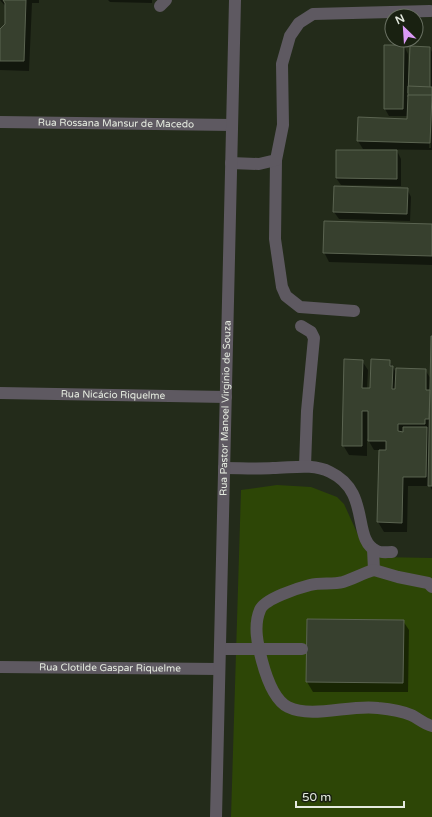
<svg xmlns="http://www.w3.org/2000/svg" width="432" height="817" font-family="'Varela Round',sans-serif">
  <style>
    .green { fill: #2d4606 }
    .shadow { fill: #0007 }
    .building { fill: #37402e; stroke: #5b6451 }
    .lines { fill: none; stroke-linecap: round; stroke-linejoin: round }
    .minor { stroke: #5e5961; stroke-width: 12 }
    .labels { text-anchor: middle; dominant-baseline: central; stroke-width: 3; stroke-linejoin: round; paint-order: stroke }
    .street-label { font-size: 10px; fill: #e4eadf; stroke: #192111 }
  </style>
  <rect width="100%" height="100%" fill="#232b1a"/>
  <!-- green -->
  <path class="green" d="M277 485 311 487 337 497 344 504 359 537 379 557 432 558V817H231L241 490Z"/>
  <!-- shadow -->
  <g class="shadow">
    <path d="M0 0H39V3H32L29 71 0 70V30L6 24V7Z"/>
    <path d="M108 0H152V3L110 2Z"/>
    <path d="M404 46 408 54V77H410L430 48 432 52V102L429 148H431L432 121V150L363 149 358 141 359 118 408 120V116H389L385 109Z"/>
    <path d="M397 151 401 159V186L341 185 336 178Z"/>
    <path d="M407 189 411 197 410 221 339 219 334 212Z"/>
    <path d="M432 225V265L329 262 324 252Z"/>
    <path d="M432 337V490L430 486H408L407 532H384L378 522 380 450H374L367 438V456L349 455 343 445 362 361 368 370 367 389H371L389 361 397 374 425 370 431 379Z"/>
    <path d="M403 621 409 630 408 692H313L307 682Z"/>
  </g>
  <!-- building -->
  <g class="building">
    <path d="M3 0H26L24 61H0V29L5 24V3Z"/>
    <path d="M384 45H404L403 109H384Z"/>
    <path d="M410 46 430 47V92L408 93Z"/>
    <path d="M408 86 432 87V99L408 97Z"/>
    <path d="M408 95H432L430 143 357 141 358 117 407 119Z"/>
    <path d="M336 150H397V179L336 178Z"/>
    <path d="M334 186 408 188 407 214 333 212Z"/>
    <path d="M324 221 432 224V256L323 253Z"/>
    <path d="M431 336H432V486H428Z"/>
    <path d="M344 359 363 360 362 388H370L371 359 390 360V366H393L392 389H395L396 368 426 369V390H430L429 419H425V424H398V431L403 432V427H427L426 477H403L402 523 377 522 379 450H386V441H368V411H362V446H342Z"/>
    <path d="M307 619 404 620 403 683 306 682Z"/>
  </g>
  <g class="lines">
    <!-- minor -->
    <g class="minor">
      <path d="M160 6 166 0"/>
      <path id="s1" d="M0 122 232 125"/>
      <path d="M276 160 275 239 282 287 286 296 300 307 354 311"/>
      <path d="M231 163 259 164 276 160 283 125 282 64 290 36 299 23 313 14 430 11"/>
      <path d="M301 326 311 332 314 338 307 411 305 466"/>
      <path id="s2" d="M0 393 226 397"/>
      <path d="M224 468C240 468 256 469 273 468 292 468 312 463 330 472 372 492 351 540 377 551 381 553 387 552 392 552"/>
      <path d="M373 549 374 570 398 577 428 583 432 587"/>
      <path d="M374 570C363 573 353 579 343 582 332 585 321 582 310 585 298 588 264 599 260 610 253 626 258 646 262 661 266 676 274 700 288 707 312 719 351 704 378 708 388 709 402 711 411 715 418 718 424 724 432 726"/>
      <path d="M220 649H302"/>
      <path id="s3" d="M0 667 219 669"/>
      <path id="s4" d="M216 817 235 0"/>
    </g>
  </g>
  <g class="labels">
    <!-- street labels -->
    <g class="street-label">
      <text stroke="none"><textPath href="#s1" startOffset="116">Rua Rossana Mansur de Macedo</textPath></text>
      <text stroke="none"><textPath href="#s2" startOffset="113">Rua Nicácio Riquelme</textPath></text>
      <text stroke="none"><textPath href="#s4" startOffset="409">Rua Pastor Manoel Virgínio de Souza</textPath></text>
      <text stroke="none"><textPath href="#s3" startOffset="110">Rua Clotilde Gaspar Riquelme</textPath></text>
    </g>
  </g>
  <!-- north arrow -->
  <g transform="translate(404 28) rotate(335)"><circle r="19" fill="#192111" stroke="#6a7163"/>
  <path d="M0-3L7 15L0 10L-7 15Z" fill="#da9af6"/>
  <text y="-6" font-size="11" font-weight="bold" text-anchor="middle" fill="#e4eadf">N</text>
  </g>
  <!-- scale -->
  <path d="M296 801v6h108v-6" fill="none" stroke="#e4eadf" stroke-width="2"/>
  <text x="302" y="801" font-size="12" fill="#e4eadf" stroke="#192111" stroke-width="3" paint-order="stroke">50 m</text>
</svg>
